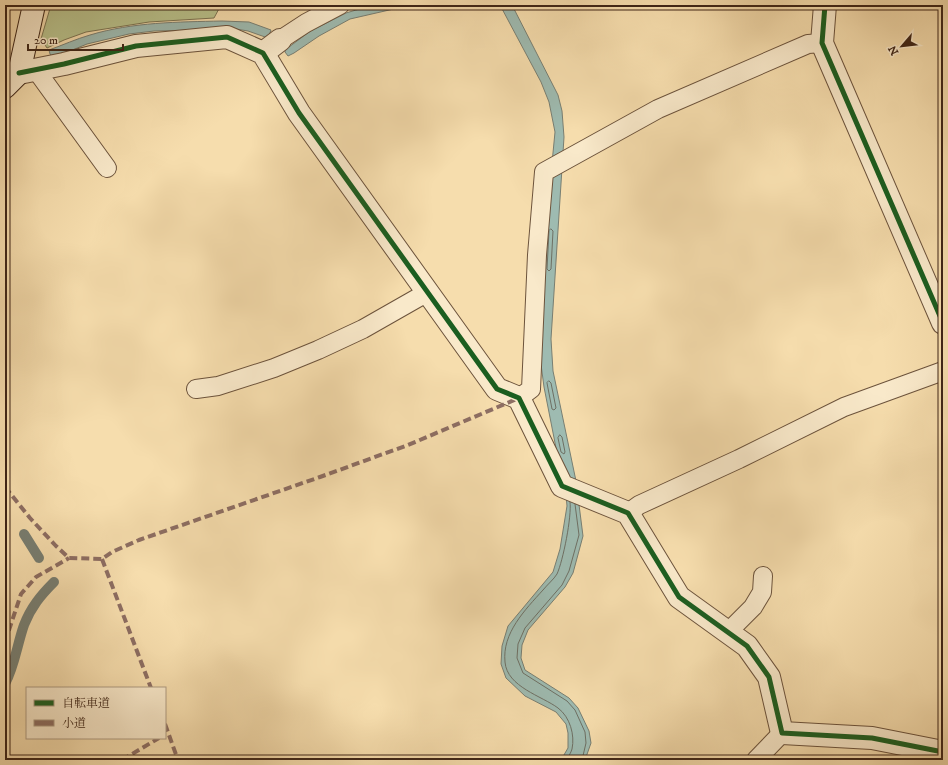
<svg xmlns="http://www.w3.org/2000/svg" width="948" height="765" font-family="'IM FELL DW Pica','Noto Serif JP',serif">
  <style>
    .green { fill: #b9c28c; stroke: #7c7452 }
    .water { fill: #9ebbb1; stroke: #787f73 }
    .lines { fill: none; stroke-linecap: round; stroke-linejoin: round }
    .shore { stroke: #6e7064; stroke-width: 1 }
    .stream { stroke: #787f73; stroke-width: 10 }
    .lane-casing { stroke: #6c533c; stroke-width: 20 }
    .street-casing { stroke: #6c533c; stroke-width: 24 }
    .secondary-casing { stroke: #3e2517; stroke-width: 24 }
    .lane { stroke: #f9e9ca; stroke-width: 18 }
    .street { stroke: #f9e9ca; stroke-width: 22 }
    .secondary { stroke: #f9e9ca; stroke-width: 22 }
    .quiet { stroke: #8d6e63; stroke-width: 4; stroke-dasharray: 8 4; stroke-linecap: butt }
    .cycleway-casing { stroke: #f9e9ca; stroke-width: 8 }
    .cycleway { stroke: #1b5e20; stroke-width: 5 }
  </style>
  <rect width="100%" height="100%" fill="#f6ddad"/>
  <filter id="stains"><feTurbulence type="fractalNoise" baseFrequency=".005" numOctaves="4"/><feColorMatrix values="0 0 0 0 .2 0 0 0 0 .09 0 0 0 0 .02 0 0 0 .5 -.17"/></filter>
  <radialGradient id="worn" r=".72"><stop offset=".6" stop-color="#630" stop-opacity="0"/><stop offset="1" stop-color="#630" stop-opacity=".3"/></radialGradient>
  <!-- green -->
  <path class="green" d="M51 5H221L214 18 149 22 86 32 64 40 47 48 41 39Z"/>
  <!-- water -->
  <g class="water">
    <path d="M373 5H411L350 19 319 36 294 53 288 56 285 52V50L309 32 346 13Z"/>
    <path d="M500 5H512L558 95 562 111 564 137 551 339 553 371 576 481 583 536 573 573 565 587 528 630 522 645 521 658 525 670 569 698 578 708 589 731 591 743 585 760H561L568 748V733L566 724 556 712 525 696 506 678 501 664 502 646 508 626 553 572 560 549 567 506 564 472 557 453 544 387 539 349 545 236 555 132 549 102 541 82Z"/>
    <path d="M222 21 249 22 271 30 268 38 248 31 236 29 154 31 129 34 87 44 53 58 50 54 49 50C63 45 76 39 90 35 133 22 178 22 222 21Z"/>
  </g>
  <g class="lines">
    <!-- shore -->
    <g class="shore">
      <path d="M551 229 553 231 551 269 549 271 547 269 549 231Z"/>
      <path d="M549 381 551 383 556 408 554 410 552 409 547 383Z"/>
      <path d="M560 435 562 437 565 452 564 454 561 452 558 438Z"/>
      <path d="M575 504 579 535 569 571 562 585 525 628 518 644 517 658 523 673 567 701 575 710 585 732 586 743 582 760"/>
      <path d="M566 760C568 757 571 753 572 749 575 735 570 717 558 708 542 696 507 687 505 662 502 633 525 610 543 590 547 585 554 579 557 574 563 561 572 516 570 502"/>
    </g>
    <!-- stream -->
    <g class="stream">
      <path d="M24 534 39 558"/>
      <path d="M5 684C15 665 17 645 24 625 31 607 41 595 54 582"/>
    </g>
    <defs>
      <g id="lane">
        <path d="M280 40 306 23 340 5"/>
        <path d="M36 70 107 168"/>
        <path d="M196 389 218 386 274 368 318 350 363 329 428 292"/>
        <path d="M519 398 531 389 537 255 544 172 658 109 808 44 822 43"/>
        <path d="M628 513 639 505 739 459 844 407 943 371"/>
        <path d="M728 632 753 607 762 592 763 576"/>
        <path d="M756 760 782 733"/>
      </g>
      <g id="street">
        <path d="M825 5 822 43 943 323"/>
        <path d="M263 53 280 40"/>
        <path d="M19 73 64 64 136 46 227 37 263 53 299 113 497 389 519 398 562 486 628 513 679 597 747 646 769 677 782 733 872 738 943 752"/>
      </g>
      <path id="secondary" d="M5 87 19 73 34 5"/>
    </defs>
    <!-- lane casing -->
    <use href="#lane" class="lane-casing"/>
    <!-- street casing -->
    <use href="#street" class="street-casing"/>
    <!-- secondary casing -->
    <use href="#secondary" class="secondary-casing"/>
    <!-- lane -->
    <use href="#lane" class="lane"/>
    <!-- street -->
    <use href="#street" class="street"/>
    <!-- secondary -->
    <use href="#secondary" class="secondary"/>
    <!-- quiet -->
    <g class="quiet">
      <path d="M5 487 30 518 56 546 69 558 102 559 112 552 139 540 320 477 408 445 519 398"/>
      <path d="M102 559 151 688"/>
      <path d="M5 642 21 594 36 577 69 558"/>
      <path d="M165 724 178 760"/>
      <path d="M122 760 159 738"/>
    </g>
    <defs>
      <g id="cycleway">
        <path d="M825 5 822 43 943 323"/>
        <path d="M19 73 64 64 136 46 227 37 263 53 299 113 497 389 519 398 562 486 628 513 679 597 747 646 769 677 782 733 872 738 943 752"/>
      </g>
    </defs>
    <!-- cycleway casing -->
    <use href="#cycleway" class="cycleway-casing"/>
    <!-- cycleway -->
    <use href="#cycleway" class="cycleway"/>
  </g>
  <!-- margin -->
  <rect width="948" height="765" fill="none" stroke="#f6ddad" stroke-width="20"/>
  <rect x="6" y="6" width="936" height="753" fill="none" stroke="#3e2517" stroke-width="2"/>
  <rect x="10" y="10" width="928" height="745" fill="none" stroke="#3e2517"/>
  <!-- legend -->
  <rect x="26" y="687" width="140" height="52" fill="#f9e9ca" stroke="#ae9b82"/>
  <rect x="34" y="700" width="20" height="6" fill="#1b5e20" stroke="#ae9b82"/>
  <text x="62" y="707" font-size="12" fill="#3e2517">自転車道</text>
  <rect x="34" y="720" width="20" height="6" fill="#8d6e63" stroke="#ae9b82"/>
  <text x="62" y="727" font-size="12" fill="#3e2517">小道</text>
  <!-- north arrow -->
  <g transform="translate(902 46) rotate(242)" stroke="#f9e9ca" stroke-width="3" paint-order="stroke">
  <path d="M0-3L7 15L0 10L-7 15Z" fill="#3e2517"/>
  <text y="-6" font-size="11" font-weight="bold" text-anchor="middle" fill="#3e2517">N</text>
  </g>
  <!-- scale -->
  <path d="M28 44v6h95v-6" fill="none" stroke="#3e2517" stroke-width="2"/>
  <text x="34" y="44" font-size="12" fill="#3e2517" stroke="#f9e9ca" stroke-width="3" paint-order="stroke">20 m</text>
  <rect width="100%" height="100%" filter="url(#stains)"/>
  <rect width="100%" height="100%" fill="url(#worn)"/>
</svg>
